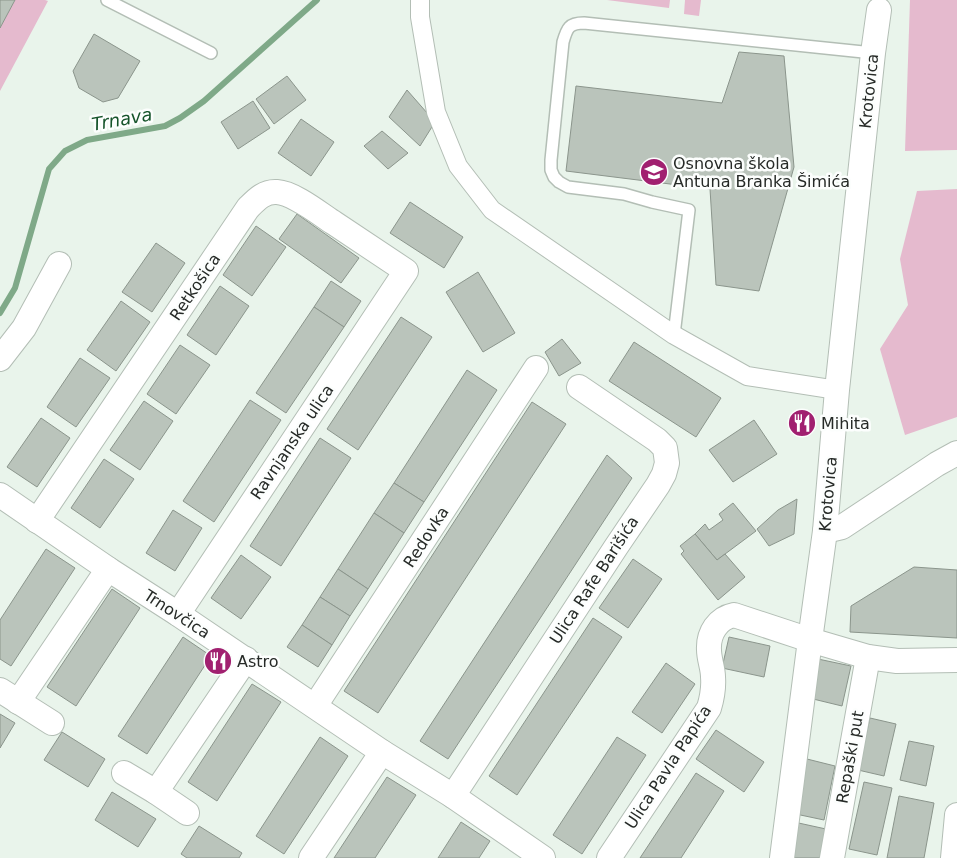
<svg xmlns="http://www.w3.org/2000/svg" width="957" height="858" font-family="'DejaVu Sans',sans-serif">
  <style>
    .green { fill: #e5bace }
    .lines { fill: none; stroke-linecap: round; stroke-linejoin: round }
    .stream { stroke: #7fa988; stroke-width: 6 }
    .building { fill: #bac4bb; stroke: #8b958c }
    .service-casing { stroke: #b3beb5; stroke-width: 14 }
    .pedestrian-casing { stroke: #b3beb5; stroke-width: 20 }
    .minor-casing { stroke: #b3beb5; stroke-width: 26 }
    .service { stroke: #fff; stroke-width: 11 }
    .pedestrian { stroke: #fff; stroke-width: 18 }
    .minor { stroke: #fff; stroke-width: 24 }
    .labels { text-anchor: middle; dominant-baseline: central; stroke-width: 5; stroke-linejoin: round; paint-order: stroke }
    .street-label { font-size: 16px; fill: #262a27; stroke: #fcfefd }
    .poi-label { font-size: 16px; fill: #262a27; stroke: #fcfefd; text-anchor: start }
    .water-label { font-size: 18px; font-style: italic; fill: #15542a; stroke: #fcfefd }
  </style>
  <rect width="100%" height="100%" fill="#e9f4eb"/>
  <!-- green -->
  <g class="green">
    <path d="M15 0H45L48 1 0 91V28Z"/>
    <path d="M607 0H670L669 8Z"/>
    <path d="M685 0H701L699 16 684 14Z"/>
    <path d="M910 0H957V150L905 151Z"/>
    <path d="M957 189V417L905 435 880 349 908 305 900 259 917 191Z"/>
  </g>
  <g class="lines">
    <!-- stream -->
    <path class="stream" d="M0 313 15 288 49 169 65 151 87 140 165 126 180 118 204 101 317 0"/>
  </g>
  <!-- building -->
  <g class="building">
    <path d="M0 0H15L0 28Z"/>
    <path d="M94 34 140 61 118 98 103 102 79 88 73 71Z"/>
    <path d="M739 52 784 56 794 167 759 291 716 285 710 189 566 171 576 86 722 103Z"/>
    <path d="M287 76 306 100 274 124 256 99Z"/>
    <path d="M407 90 435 122 420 146 389 117Z"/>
    <path d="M253 101 270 128 238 149 221 122Z"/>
    <path d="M301 119 334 142 311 176 278 153Z"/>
    <path d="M382 131 408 153 388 169 364 146Z"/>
    <path d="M410 202 463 237 444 268 390 233Z"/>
    <path d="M297 214 359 258 341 283 279 239Z"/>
    <path d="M256 226 286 247 252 296 223 275Z"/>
    <path d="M156 243 185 263 152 312 122 292Z"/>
    <path d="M478 272 515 333 483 352 446 292Z"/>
    <path d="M331 281 361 301 344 327 314 307Z"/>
    <path d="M220 286 249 306 216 355 187 335Z"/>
    <path d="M121 301 150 322 116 371 87 350Z"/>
    <path d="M314 307 344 327 286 413 256 393Z"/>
    <path d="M401 317 432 337 358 450 327 429Z"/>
    <path d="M562 339 581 363 559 376 545 352Z"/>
    <path d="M634 342 721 398 696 437 609 381Z"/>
    <path d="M180 345 210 365 176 414 147 394Z"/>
    <path d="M80 358 110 378 76 427 47 407Z"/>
    <path d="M467 370 497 390 424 502 394 483Z"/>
    <path d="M250 400 281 420 214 522 183 501Z"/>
    <path d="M144 401 173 421 140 470 110 450Z"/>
    <path d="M532 402 566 424 378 713 344 691Z"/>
    <path d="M41 418 70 438 37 487 7 467Z"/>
    <path d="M754 420 777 454 733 482 709 450Z"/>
    <path d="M320 438 351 458 281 566 250 546Z"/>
    <path d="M607 455 632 478 448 759 420 741Z"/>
    <path d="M104 459 134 479 100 528 71 508Z"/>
    <path d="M394 483 424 502 404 533 374 513Z"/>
    <path d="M797 499 794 534 769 546 757 529 778 510Z"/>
    <path d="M733 503 756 531 717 560 695 534 705 524 709 530 723 520 719 514Z"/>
    <path d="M173 510 202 528 175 571 146 553Z"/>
    <path d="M374 513 404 533 368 589 338 569Z"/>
    <path d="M695 534 717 560 725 554 745 577 718 600 681 554 684 551 680 546Z"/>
    <path d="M46 549 75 568 11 666 0 659V620Z"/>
    <path d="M241 555 271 577 241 619 211 598Z"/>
    <path d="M633 559 662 579 628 628 599 608Z"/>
    <path d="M914 567 957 570V638L850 632 851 606Z"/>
    <path d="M338 569 368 589 350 616 320 597Z"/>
    <path d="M112 589 140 608 76 706 47 687Z"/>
    <path d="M320 597 350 616 332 645 302 625Z"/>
    <path d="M593 618 622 637 517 795 489 776Z"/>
    <path d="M302 625 332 645 318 667 287 647Z"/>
    <path d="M183 637 211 656 147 754 118 736Z"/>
    <path d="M729 637 770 646 764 677 722 668Z"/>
    <path d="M818 659 851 666 842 706 809 698Z"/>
    <path d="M666 663 695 684 662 733 632 712Z"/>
    <path d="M252 684 281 702 217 801 188 782Z"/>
    <path d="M0 714 15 723 0 748Z"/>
    <path d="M870 718 896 724 884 776 858 770Z"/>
    <path d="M716 730 764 762 744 792 696 759Z"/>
    <path d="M62 732 105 759 88 787 44 760Z"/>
    <path d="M320 737 348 756 284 854 256 836Z"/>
    <path d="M617 737 646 755 582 854 553 835Z"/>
    <path d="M909 741 934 746 926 786 900 780Z"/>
    <path d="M803 758 835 766 824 820 791 813Z"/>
    <path d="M696 773 724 791 681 858H640Z"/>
    <path d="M387 777 416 795 375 858H334Z"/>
    <path d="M864 782 892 788 877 855 849 849Z"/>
    <path d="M112 792 156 819 138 847 95 820Z"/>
    <path d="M899 796 934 803 924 858H887Z"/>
    <path d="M461 822 490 841 479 858H438Z"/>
    <path d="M794 822 826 829 820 858H786Z"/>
    <path d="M199 826 242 853 239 858H187L181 854Z"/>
  </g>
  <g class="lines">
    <defs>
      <g id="service">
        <path d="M107 0 211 53"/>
        <path d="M674 335 689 210 652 202 624 194 568 187 559 182 554 177 551 170V160L563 42C567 28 569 23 584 23L873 53"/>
      </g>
      <path id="pedestrian" d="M420 0V17L436 112 458 166 492 210 674 335 747 376 837 390"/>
      <g id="minor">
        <path d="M0 359 24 328 59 264"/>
        <path d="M0 495 108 569 178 614 382 752 453 796 543 858"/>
        <path d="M37 521 248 208C256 200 264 191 277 192 294 193 320 214 334 223 358 239 382 255 406 271L178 614"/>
        <path d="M825 531 842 527 937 464 957 453"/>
        <path d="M0 690 52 723"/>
        <path d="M18 702 108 569"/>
        <path d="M315 706 536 368"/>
        <path d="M124 773 156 792 187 813"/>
        <path d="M156 792 246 659"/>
        <path d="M453 796 616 547 658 485 664 474 667 463 665 448 657 440 579 387"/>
        <path d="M311 858 382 752"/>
        <path d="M609 858 709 708C712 698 714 689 713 677 713 668 709 659 709 650 708 633 718 618 734 615L810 640 868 657 897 661 957 660"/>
        <path d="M782 858 810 640 825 531 837 390 873 53 879 10"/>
        <path d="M832 858 868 657"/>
        <path d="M953 858 957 815"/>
      </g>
    </defs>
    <!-- service casing -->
    <use href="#service" class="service-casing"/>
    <!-- pedestrian casing -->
    <use href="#pedestrian" class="pedestrian-casing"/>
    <!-- minor casing -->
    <use href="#minor" class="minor-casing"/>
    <!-- service -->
    <use href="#service" class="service"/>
    <!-- pedestrian -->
    <use href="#pedestrian" class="pedestrian"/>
    <!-- minor -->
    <use href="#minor" class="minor"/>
  </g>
  <!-- icons -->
  <defs>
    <symbol id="school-disc" viewBox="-11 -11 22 22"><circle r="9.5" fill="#a12070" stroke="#fcfefd"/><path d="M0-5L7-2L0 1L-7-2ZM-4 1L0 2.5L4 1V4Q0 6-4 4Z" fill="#fff"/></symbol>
    <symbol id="restaurant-disc" viewBox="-11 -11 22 22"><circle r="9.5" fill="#a12070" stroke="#fcfefd"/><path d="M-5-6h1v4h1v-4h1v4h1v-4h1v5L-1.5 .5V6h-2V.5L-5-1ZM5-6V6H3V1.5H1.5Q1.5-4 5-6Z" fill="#fff"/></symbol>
  </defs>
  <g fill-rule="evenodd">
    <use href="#school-disc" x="638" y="156" width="32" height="32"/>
    <use href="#restaurant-disc" x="786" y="407" width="32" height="32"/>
    <use href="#restaurant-disc" x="202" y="645" width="32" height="32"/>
  </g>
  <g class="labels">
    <!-- street labels -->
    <g class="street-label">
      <text transform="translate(869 91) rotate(-84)">Krotovica</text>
      <text transform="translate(195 287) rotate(-56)">Retkošica</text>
      <text transform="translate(292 442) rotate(-56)">Ravnjanska ulica</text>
      <text transform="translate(828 494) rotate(-85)">Krotovica</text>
      <text transform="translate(426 537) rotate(-57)">Redovka</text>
      <text transform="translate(594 580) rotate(-57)">Ulica Rafe Barišića</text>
      <text transform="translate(177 614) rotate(33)">Trnovčica</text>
      <text transform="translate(850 757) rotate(-80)">Repaški put</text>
      <text transform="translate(668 767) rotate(-57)">Ulica Pavla Papića</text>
    </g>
    <!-- poi labels -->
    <g class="poi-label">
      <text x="673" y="163">Osnovna škola<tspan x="673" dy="18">Antuna Branka Šimića</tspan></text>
      <text x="821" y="423">Mihita</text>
      <text x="237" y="661">Astro</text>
    </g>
    <!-- water labels -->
    <g class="water-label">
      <text transform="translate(122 119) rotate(-10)">Trnava</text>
    </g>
  </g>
</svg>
